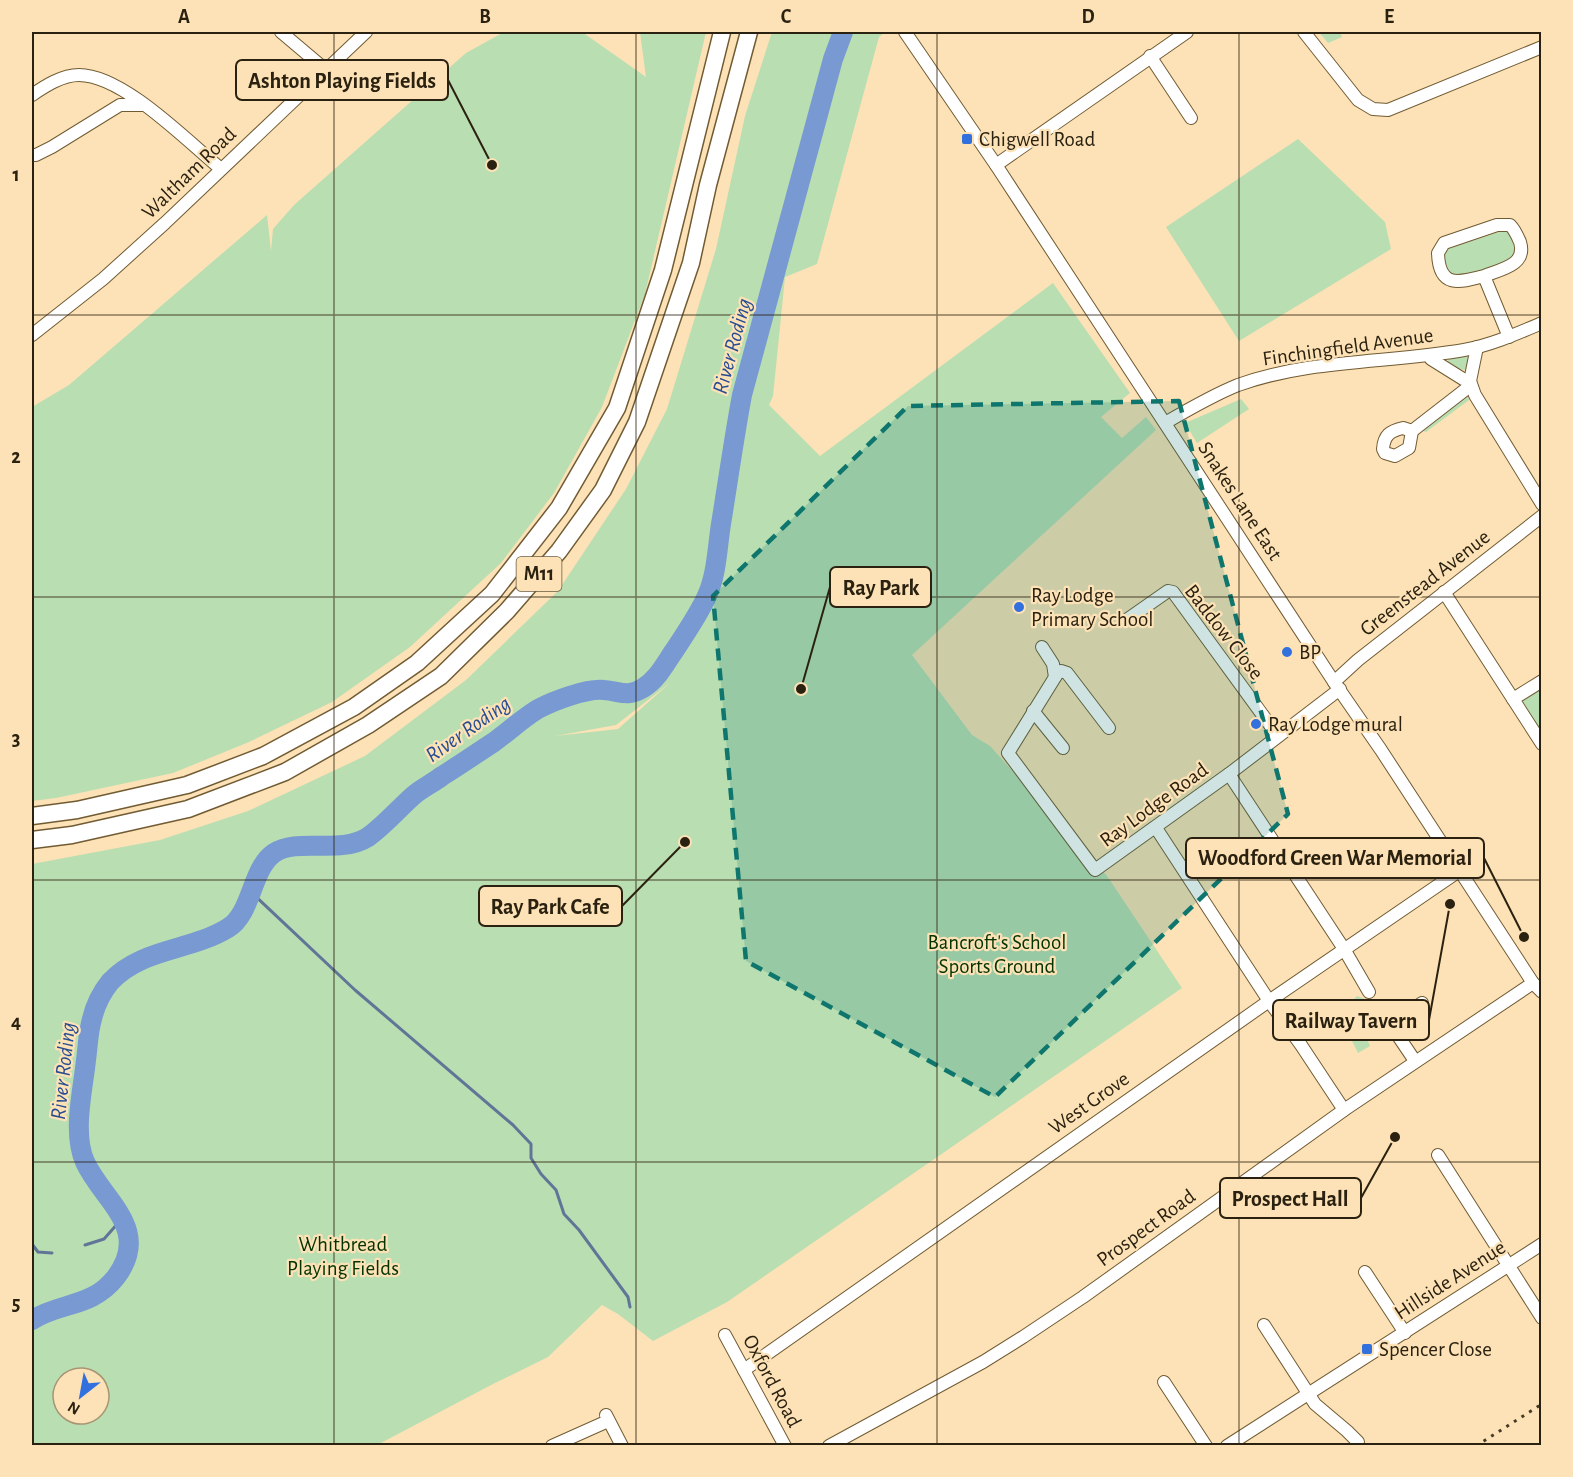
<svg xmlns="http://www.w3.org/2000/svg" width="1573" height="1477" font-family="'Alegreya Sans',sans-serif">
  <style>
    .green { fill: #b9deb2; fill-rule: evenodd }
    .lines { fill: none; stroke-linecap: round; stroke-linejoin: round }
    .stream { stroke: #617597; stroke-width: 3 }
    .river { stroke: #7899d1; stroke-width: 20 }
    .minor-casing { stroke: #715b33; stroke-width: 14 }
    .highway-casing { stroke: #715b33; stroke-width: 19 }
    .minor { stroke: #fff; stroke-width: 12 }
    .highway { stroke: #fff; stroke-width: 16 }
    .rail { stroke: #463a26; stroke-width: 3; stroke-dasharray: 3 6; stroke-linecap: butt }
    .marked { fill: #0f766e; fill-opacity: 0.2; stroke: #0f766e; stroke-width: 4.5; stroke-dasharray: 12 8; stroke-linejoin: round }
    .grid { fill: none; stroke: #2b2110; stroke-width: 1.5; stroke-opacity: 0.55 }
    .poi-dot { fill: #3270de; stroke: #fce2b6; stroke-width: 2 }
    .labels { text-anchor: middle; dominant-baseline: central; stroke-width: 4.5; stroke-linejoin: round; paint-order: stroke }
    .shield { fill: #fce2b6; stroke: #6a5b42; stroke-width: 1.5 }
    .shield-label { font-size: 20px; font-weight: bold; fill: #2b2110 }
    .poi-label { font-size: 21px; fill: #2b2110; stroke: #fce2b6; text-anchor: start }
    .street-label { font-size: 21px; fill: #2b2110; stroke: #fce2b6 }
    .park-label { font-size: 21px; fill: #033400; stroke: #fce2b6 }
    .water-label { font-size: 22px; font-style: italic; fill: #264c91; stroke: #fce2b6 }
    .leader { fill: none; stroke: #2b2110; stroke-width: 2 }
    .callout-dot { fill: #2b2110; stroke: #fce2b6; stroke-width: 2 }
    .callout { fill: #fce2b6; stroke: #2b2110; stroke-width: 2 }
    .callout-label { font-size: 22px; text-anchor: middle; font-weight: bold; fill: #2b2110 }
    .neatline { fill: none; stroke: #2b2110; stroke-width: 2 }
    .grid-label { font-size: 20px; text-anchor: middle; font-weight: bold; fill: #2b2110 }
  </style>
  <rect width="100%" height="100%" fill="#fce2b6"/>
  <!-- green -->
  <g class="green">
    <path d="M504 32H582L646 77 640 32H706L645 294 602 407 554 493 501 563 410 647 332 702 249 742 173 773 56 798 32 801V407L69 385 267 215 271 251 273 229 294 205 466 53Z"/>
    <path d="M772 32H885L879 37 817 264 785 277 773 396 769 405 820 456 1053 283 1130 393 1101 417 1122 438 1146 417 1156 430 912 655 972 735 990 746 1107 876 1182 988 727 1302 653 1341 618 1314 602 1305 548 1357 493 1384 377 1445 32 1446V864L160 840 248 811 365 756 466 680 558 591 626 489 667 409 716 249 745 116ZM671 682 618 729 555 736 616 725ZM63 1378H99V1414H63Z"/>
    <path d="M1319 32H1340L1342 37 1328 43Z"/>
    <path d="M1298 139 1385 222 1391 249 1239 341 1166 227Z"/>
    <path d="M1505 230 1510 232 1516 254C1505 270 1475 273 1457 278L1449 272 1443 256 1447 249Z"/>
    <path d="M1463 354 1469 357 1467 370 1459 369 1448 362 1449 357Z"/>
    <path d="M1468 397 1469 400 1426 432 1419 429 1458 398Z"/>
    <path d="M1241 399 1249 409 1197 443 1185 423Z"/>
    <path d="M1541 685V738L1519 702Z"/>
    <path d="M1357 996 1370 1001 1380 1017 1349 1029 1344 1030 1335 1024 1349 1004Z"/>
    <path d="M1366 1028V1036L1370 1046 1358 1053 1349 1035Z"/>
  </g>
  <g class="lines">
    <!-- stream -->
    <g class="stream">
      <path d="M251 892 355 990 513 1125 531 1144V1158L541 1174 556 1190 564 1214 579 1230 628 1297 630 1307"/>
      <path d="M32 1244 38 1252 52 1253"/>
      <path d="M85 1245 104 1239 119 1222 124 1220"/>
    </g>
    <!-- river -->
    <path class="river" d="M32 1320C60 1302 92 1308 116 1277 152 1229 103 1201 85 1162 72 1133 83 1090 86 1060 88 1046 88 1032 92 1019 95 1006 102 992 110 982 141 948 191 951 228 928 252 914 251 869 274 853 298 837 340 855 368 837 385 825 398 809 414 795 422 788 433 783 442 776 460 765 477 753 494 742 509 731 523 718 538 709 553 701 587 688 604 690 620 691 627 698 643 688 657 680 665 664 674 651 685 634 697 617 706 598 717 575 717 549 721 524 728 481 734 438 742 395L833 59 843 32"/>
    <defs>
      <g id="minor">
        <path d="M281 32 326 70"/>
        <path d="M905 32 996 165 1334 682 1381 750 1533 983 1542 992"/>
        <path d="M1304 32 1358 100 1373 109 1388 110 1542 47"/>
        <path d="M1150 56 1191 118"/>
        <path d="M32 95C45 86 62 75 79 75 123 75 187 141 221 169"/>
        <path d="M32 155H36L52 147 120 105H144"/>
        <path d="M996 165 1187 32"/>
        <path d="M1484 276C1502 269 1527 265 1520 242 1517 235 1515 230 1510 225H1497L1444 243 1438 253C1439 288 1458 283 1484 276L1509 337"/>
        <path d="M32 335 103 279 165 223 366 32"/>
        <path d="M1431 355V359L1463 379 1470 381 1475 395 1542 504"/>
        <path d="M1470 381 1477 347"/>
        <path d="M1165 423C1189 409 1213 395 1238 385 1310 359 1390 363 1464 350 1491 345 1516 334 1542 323"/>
        <path d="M1403 428 1412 431 1409 448 1395 456 1385 453 1383 449C1384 435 1390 431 1403 428Z"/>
        <path d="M1412 431 1470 386"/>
        <path d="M1444 592 1542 744"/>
        <path d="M1128 619 1168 591 1173 592 1278 736"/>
        <path d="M1042 647 1053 664 1055 677"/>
        <path d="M1334 682 1358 660 1542 516"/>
        <path d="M1513 699 1542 681"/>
        <path d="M1033 711 1063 748"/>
        <path d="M1109 728 1067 673 1061 671 1057 674 1008 753 1095 870 1229 774 1340 689"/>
        <path d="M1229 774 1344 949 1369 992"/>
        <path d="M1156 828 1269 1001 1301 1045 1344 1110"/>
        <path d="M1386 1018 1415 1061"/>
        <path d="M1390 1025 1422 1003"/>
        <path d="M1438 1155 1542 1318"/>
        <path d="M1365 1272 1405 1333"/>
        <path d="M1264 1325 1315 1404 1347 1431 1358 1442"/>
        <path d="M725 1335 785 1446"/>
        <path d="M744 1370 1269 1001 1459 871"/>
        <path d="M1164 1382 1206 1446"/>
        <path d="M606 1415 622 1446"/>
        <path d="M552 1446 608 1421"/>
        <path d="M829 1446 983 1362 1023 1337 1083 1297 1344 1110 1533 983"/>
        <path d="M1227 1446 1542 1244"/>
      </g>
      <g id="highway">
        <path d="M32 816 77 810 187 785 263 756 354 707 417 663 492 594 559 508 617 408 663 270 722 32"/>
        <path d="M32 840 72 835 188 809 285 772 368 725 441 676 507 611 559 551 603 490 637 422 691 263 708 185 749 32"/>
      </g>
    </defs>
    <!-- minor casing -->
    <use href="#minor" class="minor-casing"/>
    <!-- highway casing -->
    <use href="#highway" class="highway-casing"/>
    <!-- minor -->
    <use href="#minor" class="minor"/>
    <!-- highway -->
    <use href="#highway" class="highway"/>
    <!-- rail -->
    <path class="rail" d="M1476 1446 1542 1404"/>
  </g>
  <!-- marked area -->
  <path class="marked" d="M1179 401 1288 814 995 1097 746 961 713 596 908 406Z"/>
  <!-- grid -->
  <path class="grid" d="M334 32V1446M636 32V1446M937 32V1446M1239 32V1446M32 315H1542M32 597H1542M32 880H1542M32 1162H1542"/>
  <!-- markers -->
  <g class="poi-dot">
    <rect x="961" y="133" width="12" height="12" rx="3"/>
    <circle cx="1019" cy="607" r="6"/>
    <circle cx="1287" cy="652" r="6"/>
    <circle cx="1256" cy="724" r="6"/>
    <rect x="1361" y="1343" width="12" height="12" rx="3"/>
  </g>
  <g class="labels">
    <!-- shield labels -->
    <rect class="shield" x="516.5" y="557" width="45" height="34" rx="4.5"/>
    <g class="shield-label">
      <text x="539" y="574">M11</text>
    </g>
    <!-- poi labels -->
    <g class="poi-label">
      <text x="979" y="139">Chigwell Road</text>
      <text x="1031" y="595">Ray Lodge<tspan x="1031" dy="24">Primary School</tspan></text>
      <text x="1299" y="652">BP</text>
      <text x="1268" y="724">Ray Lodge mural</text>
      <text x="1379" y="1349">Spencer Close</text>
    </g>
    <!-- street labels -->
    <g class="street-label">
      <text transform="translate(189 173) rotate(-44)">Waltham Road</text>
      <text transform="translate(1348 347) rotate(-8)">Finchingfield Avenue</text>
      <text transform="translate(1240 501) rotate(57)">Snakes Lane East</text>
      <text transform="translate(1425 583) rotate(-38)">Greenstead Avenue</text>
      <text transform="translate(1224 632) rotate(52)">Baddow Close</text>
      <text transform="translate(1154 805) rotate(-36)">Ray Lodge Road</text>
      <text transform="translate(1089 1103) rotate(-35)">West Grove</text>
      <text transform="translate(1146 1228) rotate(-36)">Prospect Road</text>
      <text transform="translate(1450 1280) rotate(-33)">Hillside Avenue</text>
      <text transform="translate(772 1381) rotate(62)">Oxford Road</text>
    </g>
    <!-- park labels -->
    <g class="park-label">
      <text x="997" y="942">Bancroft's School<tspan x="997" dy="24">Sports Ground</tspan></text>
      <text x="343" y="1244">Whitbread<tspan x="343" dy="24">Playing Fields</tspan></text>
    </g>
    <!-- water labels -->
    <g class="water-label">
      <text transform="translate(732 346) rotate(-75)">River Roding</text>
      <text transform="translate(468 729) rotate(-35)">River Roding</text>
      <text transform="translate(63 1071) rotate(-84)">River Roding</text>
    </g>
  </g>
  <!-- callouts -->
  <path class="leader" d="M492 165L448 80M801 689L830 587M1524 937L1484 858M685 842L622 906M1450 904L1429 1020M1395 1137L1361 1198"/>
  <g class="callout-dot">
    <circle cx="492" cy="165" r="6"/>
    <circle cx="801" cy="689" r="6"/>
    <circle cx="1524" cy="937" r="6"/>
    <circle cx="685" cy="842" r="6"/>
    <circle cx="1450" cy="904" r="6"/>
    <circle cx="1395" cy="1137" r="6"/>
  </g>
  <g class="callout">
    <rect x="236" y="60" width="212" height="40" rx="6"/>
    <rect x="830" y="567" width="101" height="40" rx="6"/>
    <rect x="1186" y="838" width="298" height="40" rx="6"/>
    <rect x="479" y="886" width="143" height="40" rx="6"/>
    <rect x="1273" y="1000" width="156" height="40" rx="6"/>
    <rect x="1220" y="1178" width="141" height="40" rx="6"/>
  </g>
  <g class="callout-label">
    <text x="342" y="88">Ashton Playing Fields</text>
    <text x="881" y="595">Ray Park</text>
    <text x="1335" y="865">Woodford Green War Memorial</text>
    <text x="550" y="914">Ray Park Cafe</text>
    <text x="1351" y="1028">Railway Tavern</text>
    <text x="1290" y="1206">Prospect Hall</text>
  </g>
  <!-- border -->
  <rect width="1573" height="1477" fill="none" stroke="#fce2b6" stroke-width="66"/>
  <!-- north arrow -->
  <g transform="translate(81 1396) rotate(211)"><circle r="28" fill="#fce2b6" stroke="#a89574" stroke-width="1.5"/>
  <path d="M0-4.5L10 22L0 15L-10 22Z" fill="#3270de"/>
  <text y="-9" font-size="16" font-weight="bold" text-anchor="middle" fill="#2b2110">N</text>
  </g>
  <rect x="33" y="33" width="1507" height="1411" class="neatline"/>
  <g class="grid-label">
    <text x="184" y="23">A</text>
    <text x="485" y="23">B</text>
    <text x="786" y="23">C</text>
    <text x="1088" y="23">D</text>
    <text x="1389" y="23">E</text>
    <text x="16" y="181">1</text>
    <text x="16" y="463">2</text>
    <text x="16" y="745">3</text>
    <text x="16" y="1028">4</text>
    <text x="16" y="1310">5</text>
  </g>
</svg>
